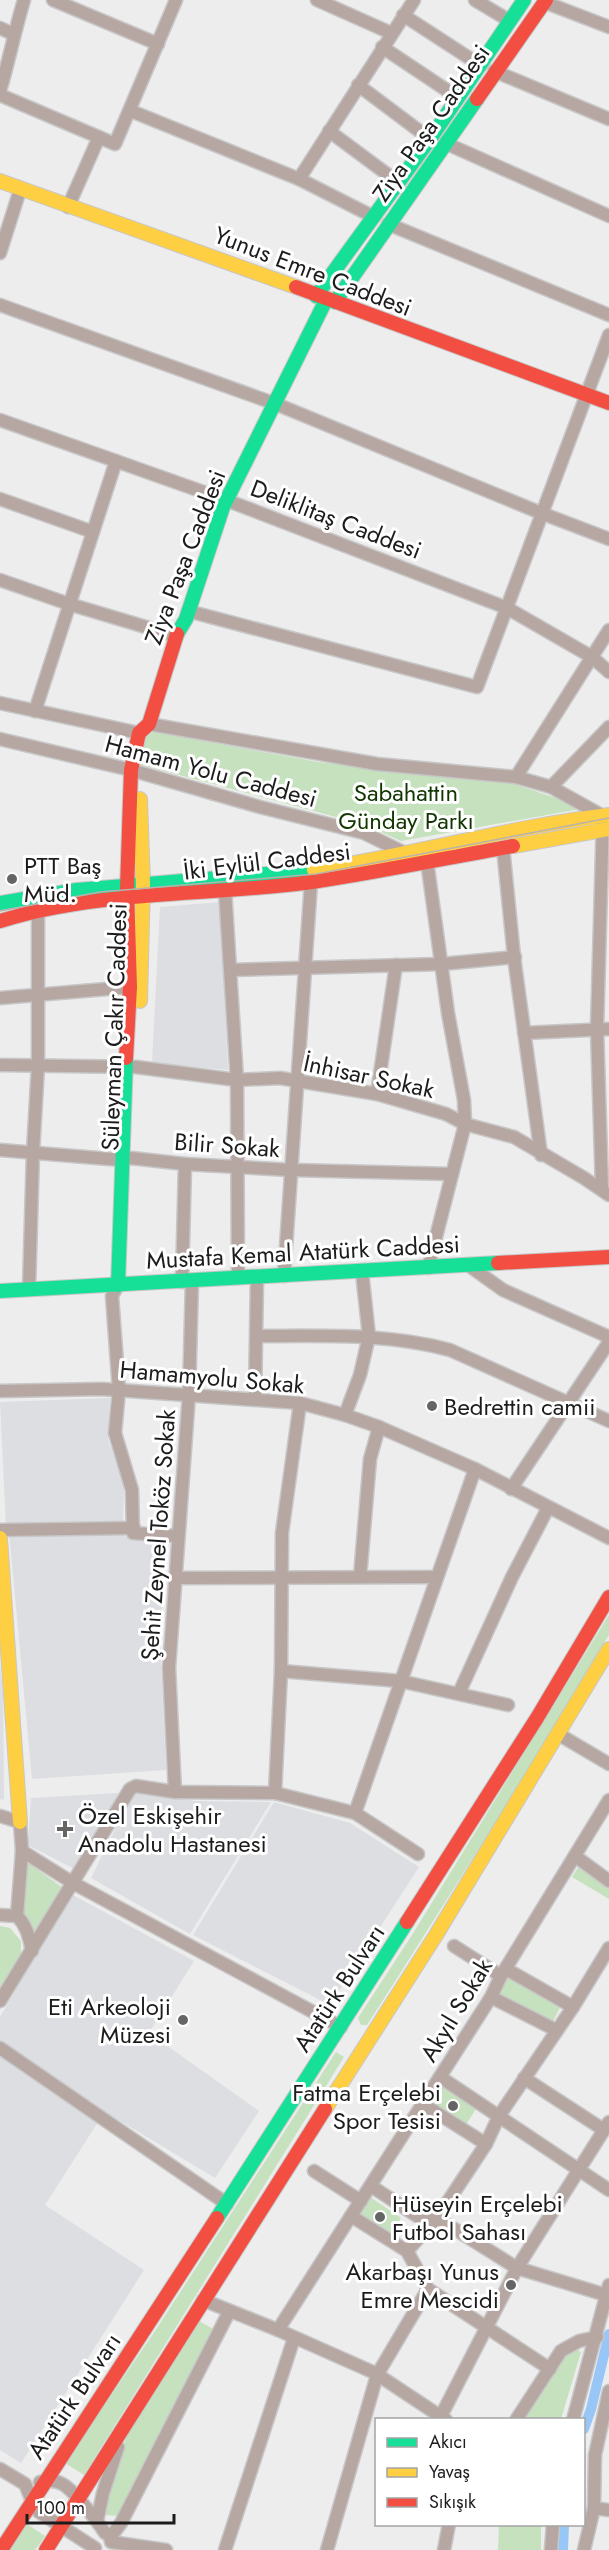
<svg xmlns="http://www.w3.org/2000/svg" width="609" height="2550" font-family="Jost,sans-serif">
  <style>
    .built { fill: #dcdee2 }
    .green { fill: #c6e1bd }
    .lines { fill: none; stroke-linecap: round; stroke-linejoin: round }
    .canal { stroke: #98c6f7; stroke-width: 10 }
    .street-casing { stroke: #c7c7c8; stroke-width: 15 }
    .fast-casing { stroke: #c7c7c8; stroke-width: 16 }
    .slow-casing { stroke: #c7c7c8; stroke-width: 16 }
    .jam-casing { stroke: #c7c7c8; stroke-width: 16 }
    .street { stroke: #b7a7a2; stroke-width: 12 }
    .fast { stroke: #16e098; stroke-width: 14 }
    .slow { stroke: #ffcf43; stroke-width: 14 }
    .jam { stroke: #f24e42; stroke-width: 14 }
    .tram { stroke: #b9b2af; stroke-width: 1.5 }
    .poi-dot { fill: #656566; stroke: #fff; stroke-width: 2 }
    .labels { text-anchor: middle; dominant-baseline: central; stroke-width: 6; stroke-linejoin: round; paint-order: stroke }
    .street-label { font-size: 24px; fill: #1c1c1d; stroke: #fff }
    .park-label { font-size: 24px; fill: #113600; stroke: #fff }
    .poi-label { font-size: 24px; fill: #1c1c1d; stroke: #fff; text-anchor: start }
  </style>
  <rect width="100%" height="100%" fill="#ededed"/>
  <!-- built -->
  <g class="built">
    <path d="M220 902 228 1070 152 1063 160 907Z"/>
    <path d="M110 1398 108 1440 124 1484 123 1526H6L0 1402Z"/>
    <path d="M9 1532 120 1533 130 1539 166 1545 160 1643 166 1770 32 1779Z"/>
    <path d="M0 1664 3 1691 4 1800 0 1799Z"/>
    <path d="M135 1789 195 1801 271 1802 190 1934 91 1878Z"/>
    <path d="M118 1793 80 1872 28 1845 31 1798Z"/>
    <path d="M274 1802 350 1823 419 1867 330 2005 193 1935Z"/>
    <path d="M71 1894 194 1961 149 2033 259 2111 215 2178 102 2110 0 2044V2017Z"/>
    <path d="M0 2054 98 2122 45 2205 144 2270 21 2463 0 2450Z"/>
  </g>
  <!-- green -->
  <g class="green">
    <path d="M153 732 318 762 514 784 586 808 401 841 366 825 138 764 145 738Z"/>
    <path d="M609 1615V1635L511 1798 394 1983 367 2025H361L358 2018 412 1935Z"/>
    <path d="M27 1862 66 1890 37 1934 22 1912Z"/>
    <path d="M579 1866 609 1888V1899L572 1877Z"/>
    <path d="M0 1926 10 1928 21 1941V1959L0 1991Z"/>
    <path d="M507 1975 562 2004 552 2023 495 1994Z"/>
    <path d="M336 2052 344 2057 84 2475 65 2463 155 2331Z"/>
    <path d="M441 2086 476 2109 465 2126 430 2103Z"/>
    <path d="M370 2197 401 2218 389 2236 358 2216Z"/>
    <path d="M199 2321 215 2330 119 2516 105 2515 110 2481 129 2431Z"/>
    <path d="M572 2347 581 2352 561 2419 520 2420 561 2355Z"/>
    <path d="M27 2524 45 2536 35 2550H10Z"/>
    <path d="M499 2525H541V2550H498Z"/>
  </g>
  <g class="lines">
    <!-- canal -->
    <g class="canal">
      <path d="M584 2429 591 2409 609 2334"/>
      <path d="M563 2550 564 2524"/>
    </g>
    <defs>
      <g id="street">
        <path d="M53 0 158 44"/>
        <path d="M317 0 391 33"/>
        <path d="M475 0 510 21"/>
        <path d="M544 2 609 27"/>
        <path d="M403 15 480 65"/>
        <path d="M0 28 13 34"/>
        <path d="M382 47 457 97"/>
        <path d="M494 71 609 119"/>
        <path d="M358 85 430 139"/>
        <path d="M0 91C9 60 15 30 24 0"/>
        <path d="M0 95 115 144 176 0"/>
        <path d="M131 111 299 179 374 217"/>
        <path d="M329 131 399 183"/>
        <path d="M445 143 609 216"/>
        <path d="M299 179 414 0"/>
        <path d="M68 207 99 137"/>
        <path d="M388 224 609 315"/>
        <path d="M0 253 20 190"/>
        <path d="M0 305 276 404 541 513 609 539"/>
        <path d="M0 420 226 500 507 608 592 657 609 672"/>
        <path d="M0 499 93 532"/>
        <path d="M0 580 69 604 176 636"/>
        <path d="M188 611 477 687 609 335"/>
        <path d="M0 703 139 733"/>
        <path d="M35 711 116 461"/>
        <path d="M149 724 377 764 516 777 551 787 603 816 597 1029 602 1189"/>
        <path d="M0 739 131 770 260 807 364 833 407 854"/>
        <path d="M516 777 609 630"/>
        <path d="M551 787 609 727"/>
        <path d="M503 847 514 957 541 1155"/>
        <path d="M427 861 448 1013 464 1100 465 1124 428 1268"/>
        <path d="M225 890 237 1080 238 1278"/>
        <path d="M231 970 442 964 515 957"/>
        <path d="M0 998 130 987"/>
        <path d="M524 1033 609 1029"/>
        <path d="M0 1065 136 1067 237 1080 280 1078 377 1094 446 1114 465 1124 514 1137 584 1178 609 1195"/>
        <path d="M377 1094 396 965"/>
        <path d="M0 1150 122 1160 131 1158 185 1164 291 1170 452 1174"/>
        <path d="M468 1265 503 1290 609 1337"/>
        <path d="M284 1276 311 882"/>
        <path d="M182 1282 185 1164"/>
        <path d="M118 1285 112 1296 119 1390 115 1433 132 1490 133 1533 177 1536"/>
        <path d="M29 1289 33 1152 38 1066V910"/>
        <path d="M258 1336C322 1336 387 1333 450 1350L609 1421"/>
        <path d="M0 1391 102 1389 300 1403 345 1415 379 1427 475 1469 609 1538"/>
        <path d="M255 1398 257 1277"/>
        <path d="M345 1415 360 1375 369 1336 362 1272"/>
        <path d="M511 1489 609 1342"/>
        <path d="M0 1530 134 1528"/>
        <path d="M360 1577 370 1459 379 1427"/>
        <path d="M174 1578 436 1577"/>
        <path d="M281 1671 400 1681 508 1705"/>
        <path d="M459 1693 512 1577 548 1508"/>
        <path d="M558 1734 609 1764"/>
        <path d="M175 1792 169 1668 189 1394 192 1281"/>
        <path d="M275 1793 281 1671 282 1533 300 1403"/>
        <path d="M355 1813 475 1469"/>
        <path d="M0 1816 20 1822 22 1851 17 1916"/>
        <path d="M22 1851 73 1883 341 2027"/>
        <path d="M575 1856 609 1881"/>
        <path d="M0 1915 17 1916C27 1926 29 1937 32 1951"/>
        <path d="M454 1946 501 1976"/>
        <path d="M506 1969 573 2007"/>
        <path d="M491 1997 556 2030"/>
        <path d="M0 2001 130 1789 136 1786 175 1792 275 1793 355 1813 418 1854"/>
        <path d="M0 2048 227 2204"/>
        <path d="M440 2077 609 2190"/>
        <path d="M524 2078 604 2130"/>
        <path d="M423 2104 486 2144"/>
        <path d="M314 2171 361 2201"/>
        <path d="M371 2186 417 2216 437 2218 517 2268 606 2295"/>
        <path d="M351 2216 407 2251 428 2289 550 2369"/>
        <path d="M407 2251 437 2218 486 2144 499 2116 573 2007 609 1948"/>
        <path d="M203 2300 278 2330 375 2373 446 2420"/>
        <path d="M278 2330 491 1997 501 1976 609 1800"/>
        <path d="M441 2416 517 2268 609 2122"/>
        <path d="M516 2420 561 2351 579 2341 597 2337"/>
        <path d="M573 2420 609 2285"/>
        <path d="M0 2469 25 2484 32 2501 39 2512 95 2548"/>
        <path d="M40 2482C48 2480 56 2480 64 2485 75 2492 98 2522 105 2533"/>
        <path d="M594 2508 609 2510"/>
        <path d="M97 2521 103 2493 118 2447"/>
        <path d="M110 2538 121 2523 229 2312"/>
        <path d="M111 2542 166 2550"/>
        <path d="M225 2550 294 2338"/>
        <path d="M327 2550 377 2375 428 2289"/>
        <path d="M444 2550 449 2524"/>
        <path d="M551 2550 553 2524"/>
        <path d="M584 2550 594 2508 595 2455 609 2391"/>
      </g>
      <g id="fast">
        <path d="M316 296 430 139 524 0"/>
        <path d="M335 302 477 99"/>
        <path d="M177 634 186 619 223 507 326 300"/>
        <path d="M0 903 77 890 314 870"/>
        <path d="M118 1285 126 1058"/>
        <path d="M0 1291 498 1263"/>
        <path d="M217 2218 407 1922"/>
      </g>
      <g id="slow">
        <path d="M0 181 296 287"/>
        <path d="M140 799 143 884 140 1001"/>
        <path d="M513 846 609 829"/>
        <path d="M314 870C413 855 509 827 609 815"/>
        <path d="M0 1538 20 1822"/>
        <path d="M325 2109 436 1935 609 1649"/>
      </g>
      <g id="jam">
        <path d="M477 99 546 0"/>
        <path d="M296 287 609 403"/>
        <path d="M0 921C100 890 208 896 312 882 379 872 446 858 513 846"/>
        <path d="M126 1058 130 987 127 889 131 770 139 733 149 724 177 634"/>
        <path d="M498 1263 609 1257"/>
        <path d="M407 1922 537 1718 609 1597"/>
        <path d="M1 2550 217 2218"/>
        <path d="M46 2550 325 2109"/>
      </g>
    </defs>
    <!-- street casing -->
    <use href="#street" class="street-casing"/>
    <!-- fast casing -->
    <use href="#fast" class="fast-casing"/>
    <!-- slow casing -->
    <use href="#slow" class="slow-casing"/>
    <!-- jam casing -->
    <use href="#jam" class="jam-casing"/>
    <!-- street -->
    <use href="#street" class="street"/>
    <!-- fast -->
    <use href="#fast" class="fast"/>
    <!-- slow -->
    <use href="#slow" class="slow"/>
    <!-- jam -->
    <use href="#jam" class="jam"/>
    <!-- tram -->
    <path class="tram" d="M0 911 100 892 316 874 609 818"/>
  </g>
  <!-- markers -->
  <g class="poi-dot">
    <circle cx="12" cy="879" r="6"/>
    <circle cx="432" cy="1406" r="6"/>
    <path d="M62 1820h6v6h6v6h-6v6h-6v-6h-6v-6h6z"/>
    <circle cx="183" cy="2020" r="6"/>
    <circle cx="453" cy="2106" r="6"/>
    <circle cx="380" cy="2217" r="6"/>
    <circle cx="511" cy="2285" r="6"/>
  </g>
  <g class="labels">
    <!-- street labels -->
    <g class="street-label">
      <text transform="translate(431 123) rotate(-55)">Ziya Paşa Caddesi</text>
      <text transform="translate(313 271) rotate(21)">Yunus Emre Caddesi</text>
      <text transform="translate(336 519) rotate(21)">Deliklitaş Caddesi</text>
      <text transform="translate(185 557) rotate(-69)">Ziya Paşa Caddesi</text>
      <text transform="translate(211 771) rotate(15)">Hamam Yolu Caddesi</text>
      <text transform="translate(267 861) rotate(-7)">İki Eylül Caddesi</text>
      <text transform="translate(114 1027) rotate(-88)">Süleyman Çakır Caddesi</text>
      <text transform="translate(369 1076) rotate(12)">İnhisar Sokak</text>
      <text transform="translate(227 1145) rotate(4)">Bilir Sokak</text>
      <text transform="translate(303 1252) rotate(-3)">Mustafa Kemal Atatürk Caddesi</text>
      <text transform="translate(212 1377) rotate(5)">Hamamyolu Sokak</text>
      <text transform="translate(158 1535) rotate(-86)">Şehit Zeynel Toköz Sokak</text>
      <text transform="translate(339 1988) rotate(-57)">Atatürk Bulvarı</text>
      <text transform="translate(456 2010) rotate(-59)">Akyıl Sokak</text>
      <text transform="translate(74 2396) rotate(-56)">Atatürk Bulvarı</text>
    </g>
    <!-- park labels -->
    <g class="park-label">
      <text x="406" y="792">Sabahattin<tspan x="406" dy="28">Günday Parkı</tspan></text>
    </g>
    <!-- poi labels -->
    <g class="poi-label">
      <text x="24" y="865">PTT Baş<tspan x="24" dy="28">Müd.</tspan></text>
      <text x="444" y="1406">Bedrettin camii</text>
      <text x="78" y="1815">Özel Eskişehir<tspan x="78" dy="28">Anadolu Hastanesi</tspan></text>
      <text x="171" y="2006" text-anchor="end">Eti Arkeoloji<tspan x="171" dy="28">Müzesi</tspan></text>
      <text x="441" y="2092" text-anchor="end">Fatma Erçelebi<tspan x="441" dy="28">Spor Tesisi</tspan></text>
      <text x="392" y="2203">Hüseyin Erçelebi<tspan x="392" dy="28">Futbol Sahası</tspan></text>
      <text x="499" y="2271" text-anchor="end">Akarbaşı Yunus<tspan x="499" dy="28">Emre Mescidi</tspan></text>
    </g>
  </g>
  <!-- legend -->
  <rect x="375" y="2418" width="210" height="108" fill="#ffffff" stroke="#a4a4a5" stroke-width="1.5"/>
  <rect x="387" y="2438" width="30" height="9" fill="#16e098" stroke="#a4a4a5" stroke-width="1.5"/>
  <text x="429" y="2448" font-size="18" fill="#1c1c1d">Akıcı</text>
  <rect x="387" y="2468" width="30" height="9" fill="#ffcf43" stroke="#a4a4a5" stroke-width="1.5"/>
  <text x="429" y="2478" font-size="18" fill="#1c1c1d">Yavaş</text>
  <rect x="387" y="2498" width="30" height="9" fill="#f24e42" stroke="#a4a4a5" stroke-width="1.5"/>
  <text x="429" y="2508" font-size="18" fill="#1c1c1d">Sıkışık</text>
  <!-- scale -->
  <path d="M27 2514v9h147v-9" fill="none" stroke="#1c1c1d" stroke-width="3"/>
  <text x="36" y="2514" font-size="18" fill="#1c1c1d" stroke="#ffffff" stroke-width="4.5" paint-order="stroke">100 m</text>
</svg>
